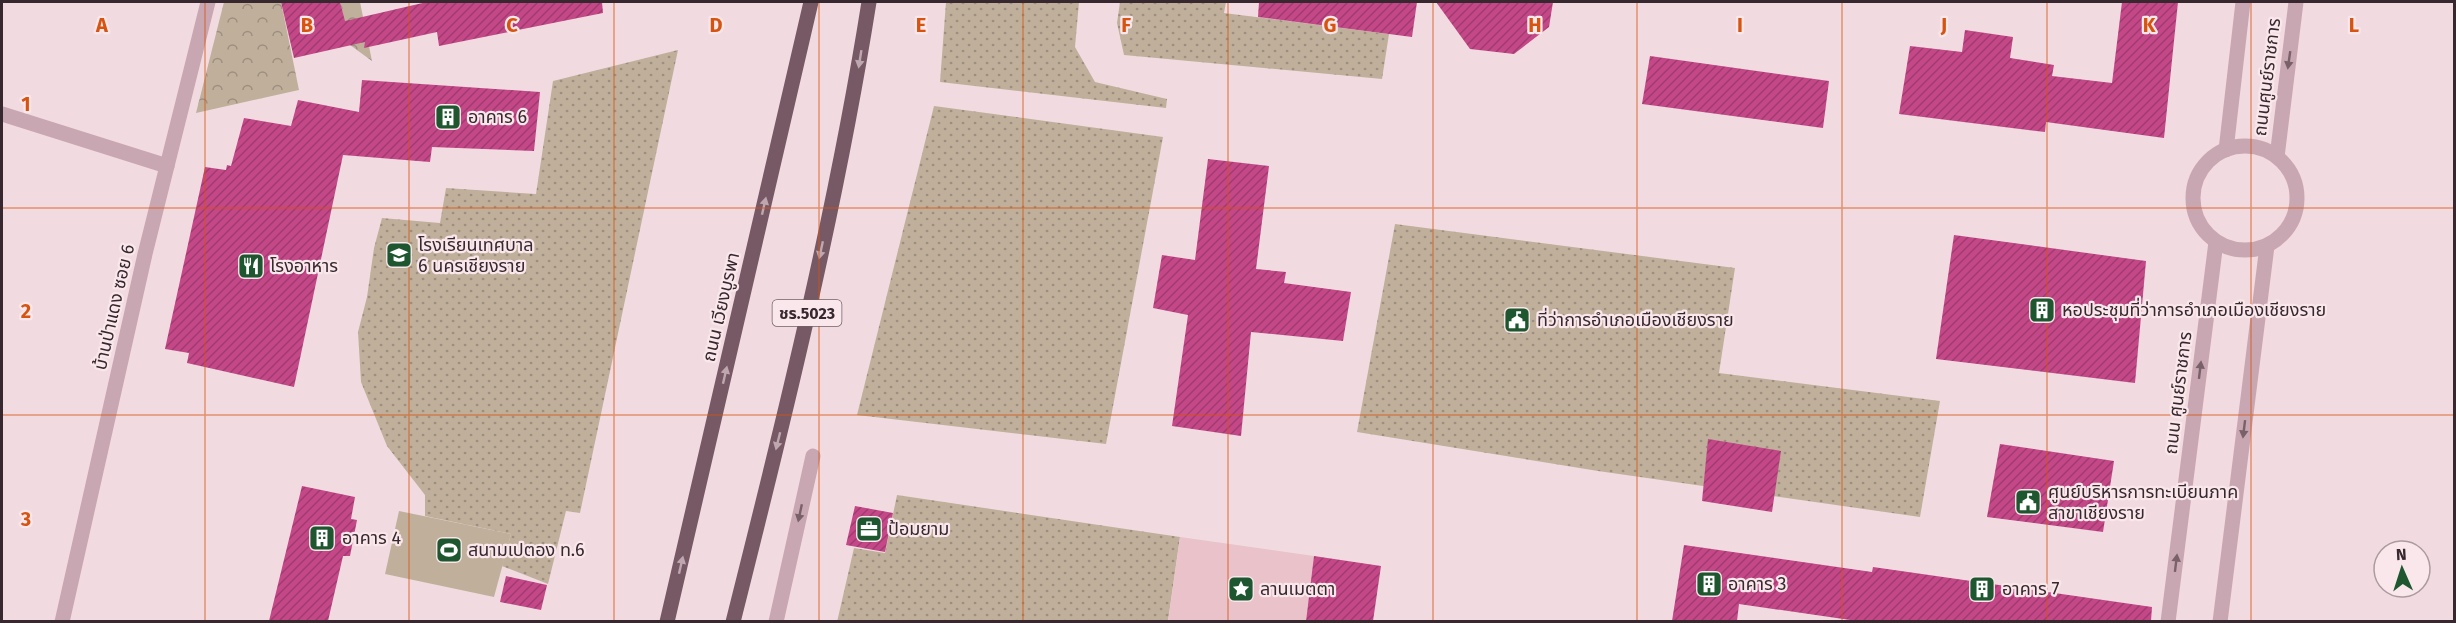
<svg xmlns="http://www.w3.org/2000/svg" width="2456" height="623" font-family="'Fira Sans','Noto Sans Thai',sans-serif">
  <style>
    .grass { fill: url(#grass-dots) }
    .park { fill: url(#park-crowns) }
    .pitch { fill: #c0b09b }
    .plaza { fill: #e9c2ca }
    .building { fill: url(#building-hatch) }
    .lines { fill: none; stroke-linecap: round; stroke-linejoin: round }
    .minor { stroke: #c9a7b2; stroke-width: 15 }
    .primary { stroke: #775966; stroke-width: 15 }
    .oneway { fill: #bea7af }
    .oneway2 { fill: #786169 }
    .grid { fill: none; stroke: #d6540f; stroke-width: 1.5; stroke-opacity: 0.55 }
    .labels { text-anchor: middle; dominant-baseline: central; stroke-width: 4.5; stroke-linejoin: round; paint-order: stroke }
    .shield { fill: #f9e7eb; stroke: #706167; stroke-width: 1.5 }
    .shield-label { font-size: 16px; font-weight: bold; fill: #36282e }
    .street-label { font-size: 18px; fill: #36282e; stroke: #f9e7eb }
    .poi-label { font-size: 18px; fill: #36282e; stroke: #f9e7eb; text-anchor: start }
    .grid-label { font-size: 20px; text-anchor: middle; font-weight: bold; fill: #d6540f; stroke: #f9e7eb; stroke-width: 4.5; stroke-linejoin: round; paint-order: stroke }
  </style>
  <defs>
    <pattern id="grass-dots" width="8" height="8" patternUnits="userSpaceOnUse" patternTransform="scale(1.5)"><rect width="8" height="8" fill="#c0b09b"/><path d="M2 2h.1M6 6h.1" fill="none" stroke="#9d8f7f" stroke-width="1.8" stroke-linecap="round"/></pattern>
    <pattern id="park-crowns" width="20" height="18" patternUnits="userSpaceOnUse" patternTransform="scale(1.5)"><rect width="20" height="18" fill="#c0b09b"/><path d="M2 6a3 3 0 1 1 6 0M12 15a3 3 0 1 1 6 0" fill="none" stroke="#9d8f7f"/></pattern>
    <pattern id="building-hatch" width="6" height="6" patternUnits="userSpaceOnUse" patternTransform="scale(1.5)"><rect width="6" height="6" fill="#c44788"/><path d="M-1 1l2-2M0 6l6-6M5 7l2-2" fill="none" stroke="#a03b70"/></pattern>
  </defs>
  <rect width="100%" height="100%" fill="#f1dbe0"/>
  <!-- grass -->
  <g class="grass">
    <path d="M946 2H1079L1075 47 1095 82 1167 99 1166 108 940 82Z"/>
    <path d="M1120 2H1226L1224 13 1389 34 1382 79 1124 55 1117 23Z"/>
    <path d="M678 50 580 513 566 511 548 584 502 566 511 534 425 516V495L387 446 361 382 358 332 367 297 374 248 382 218 440 223 446 188 536 194 553 81Z"/>
    <path d="M934 106 1163 137 1106 444 857 415Z"/>
    <path d="M1395 224 1735 268 1719 373 1940 401 1920 517 1598 471 1357 432Z"/>
    <path d="M897 495 1180 537 1168 621 837 622 854 548 885 553Z"/>
  </g>
  <!-- park -->
  <g class="park">
    <path d="M224 2H281L299 90 196 113Z"/>
    <path d="M340 2H360L372 61 350 45Z"/>
  </g>
  <!-- pitch -->
  <path class="pitch" d="M399 511 511 534 494 597 385 574Z"/>
  <!-- plaza -->
  <path class="plaza" d="M1180 537 1314 556 1306 621 1168 622Z"/>
  <!-- building -->
  <g class="building">
    <path d="M281 2H340L345 21 427 2H602L603 13 439 46 437 32 364 48 365 42 294 58Z"/>
    <path d="M1259 2H1417L1412 37 1258 17Z"/>
    <path d="M1436 2H1553L1549 27 1514 54 1470 49Z"/>
    <path d="M2122 2H2178L2164 138 2046 122 2045 132 1899 114 1910 46 1962 52 1965 30 2013 37 2010 58 2054 65 2052 76 2112 83Z"/>
    <path d="M1650 56 1829 81 1823 128 1642 104Z"/>
    <path d="M362 80 540 92 534 151 432 147 430 162 343 155 294 387 187 363 189 353 165 349 205 167 226 170 227 165 231 166 244 118 291 126 298 100 359 112Z"/>
    <path d="M1208 159 1269 166 1256 269 1286 272 1284 283 1351 292 1343 341 1251 332 1241 436 1172 426 1188 315 1153 308 1162 255 1195 260Z"/>
    <path d="M1954 235 2146 261 2135 383 1936 359Z"/>
    <path d="M1708 439 1781 451 1772 512 1702 501Z"/>
    <path d="M2000 444 2114 461 2103 532 1987 517Z"/>
    <path d="M302 486 355 497 351 519 357 520 350 556H343L328 621H269Z"/>
    <path d="M855 506 893 513 885 552 846 545Z"/>
    <path d="M1684 545 1872 572 1873 567 2152 607 2151 621H1857L1739 604 1737 621H1672Z"/>
    <path d="M1314 556 1381 566 1373 621H1306Z"/>
    <path d="M506 576 547 585 541 610 500 602Z"/>
  </g>
  <g class="lines">
    <!-- minor -->
    <g class="minor">
      <path d="M2 114 167 166"/>
      <circle cx="2245" cy="198" r="52"/>
      <path d="M2226 150 2243 2"/>
      <path d="M2277 157 2296 2"/>
      <path d="M62 622 145 254 208 2"/>
      <path d="M776 622 813 456"/>
      <path d="M2168 622 2216 242"/>
      <path d="M2220 622 2267 246"/>
    </g>
    <!-- primary -->
    <g class="primary">
      <path d="M667 622 811 2"/>
      <path d="M733 622C785 416 836 210 869 2"/>
    </g>
  </g>
  <!-- one-way arrows -->
  <defs><path id="oneway-solid" d="M-6-.8H1V-3.2L6.5 0L1 3.2V.8H-6Z" transform="scale(1.5)"/></defs>
  <g class="oneway">
    <use href="#oneway-solid" transform="translate(860 59) rotate(99)"/>
    <use href="#oneway-solid" transform="translate(764 206) rotate(-77)"/>
    <use href="#oneway-solid" transform="translate(821 250) rotate(102)"/>
    <use href="#oneway-solid" transform="translate(725 375) rotate(-77)"/>
    <use href="#oneway-solid" transform="translate(778 441) rotate(104)"/>
    <use href="#oneway-solid" transform="translate(681 565) rotate(-77)"/>
  </g>
  <g class="oneway2">
    <use href="#oneway-solid" transform="translate(2289 60) rotate(98)"/>
    <use href="#oneway-solid" transform="translate(2200 370) rotate(-83)"/>
    <use href="#oneway-solid" transform="translate(2244 429) rotate(97)"/>
    <use href="#oneway-solid" transform="translate(800 513) rotate(102)"/>
    <use href="#oneway-solid" transform="translate(2176 563) rotate(-83)"/>
  </g>
  <!-- grid -->
  <path class="grid" d="M205 2V622M409 2V622M614 2V622M819 2V622M1023 2V622M1228 2V622M1433 2V622M1637 2V622M1842 2V622M2047 2V622M2251 2V622M2 208H2454M2 415H2454"/>
  <!-- icons -->
  <defs>
    <symbol id="building-square" viewBox="-11 -11 22 22"><rect x="-9" y="-9" width="18" height="18" rx="4" fill="#1e572f" stroke="#f9e7eb"/><path d="M-4-6H4V6H1V3H-1V6H-4ZM-2.5-4.3h1.7v1.8h-1.7ZM.8-4.3h1.7v1.8H.8ZM-2.5-1h1.7V.8h-1.7ZM.8-1h1.7V.8H.8Z" fill="#fff"/></symbol>
    <symbol id="school-square" viewBox="-11 -11 22 22"><rect x="-9" y="-9" width="18" height="18" rx="4" fill="#1e572f" stroke="#f9e7eb"/><path d="M0-5L7-2L0 1L-7-2ZM-4 1L0 2.5L4 1V4Q0 6-4 4Z" fill="#fff"/></symbol>
    <symbol id="restaurant-square" viewBox="-11 -11 22 22"><rect x="-9" y="-9" width="18" height="18" rx="4" fill="#1e572f" stroke="#f9e7eb"/><path d="M-5-6h1v4h1v-4h1v4h1v-4h1v5L-1.5 .5V6h-2V.5L-5-1ZM5-6V6H3V1.5H1.5Q1.5-4 5-6Z" fill="#fff"/></symbol>
    <symbol id="civic-square" viewBox="-11 -11 22 22"><rect x="-9" y="-9" width="18" height="18" rx="4" fill="#1e572f" stroke="#f9e7eb"/><path d="M-.6-6.5H3V-4.5H.6V-3L4-1V1h2V6H-6V1h2V-1L-.6-3ZM-1.2 2.5V6h2.4V2.5Z" fill="#fff"/></symbol>
    <symbol id="office-square" viewBox="-11 -11 22 22"><rect x="-9" y="-9" width="18" height="18" rx="4" fill="#1e572f" stroke="#f9e7eb"/><path d="M-6-3h4V-5.5h4V-3h4V5H-6ZM-1-4.5V-3h2v-1.5ZM-6 0V1H6V0Z" fill="#fff"/></symbol>
    <symbol id="stadium-square" viewBox="-11 -11 22 22"><rect x="-9" y="-9" width="18" height="18" rx="4" fill="#1e572f" stroke="#f9e7eb"/><path d="M0-5a6.5 5 0 1 0 0 10a6.5 5 0 1 0 0-10ZM-3.5-1.8h7v3.6h-7Z" fill="#fff"/></symbol>
    <symbol id="sight-square" viewBox="-11 -11 22 22"><rect x="-9" y="-9" width="18" height="18" rx="4" fill="#1e572f" stroke="#f9e7eb"/><path d="M0-6L1.8-2.2L6-1.7L2.9 1.2L3.7 5.4L0 3.3L-3.7 5.4L-2.9 1.2L-6-1.7L-1.8-2.2Z" fill="#fff"/></symbol>
  </defs>
  <g fill-rule="evenodd">
    <use href="#building-square" x="433" y="102" width="30" height="30"/>
    <use href="#school-square" x="384" y="240" width="30" height="30"/>
    <use href="#restaurant-square" x="236" y="251" width="30" height="30"/>
    <use href="#building-square" x="2027" y="295" width="30" height="30"/>
    <use href="#civic-square" x="1502" y="305" width="30" height="30"/>
    <use href="#civic-square" x="2013" y="487" width="30" height="30"/>
    <use href="#office-square" x="854" y="514" width="30" height="30"/>
    <use href="#building-square" x="307" y="523" width="30" height="30"/>
    <use href="#stadium-square" x="434" y="535" width="30" height="30"/>
    <use href="#building-square" x="1694" y="569" width="30" height="30"/>
    <use href="#sight-square" x="1226" y="574" width="30" height="30"/>
    <use href="#building-square" x="1967" y="574" width="30" height="30"/>
  </g>
  <g class="labels">
    <!-- shield labels -->
    <rect class="shield" x="772.5" y="300" width="69" height="26" rx="4.5"/>
    <g class="shield-label">
      <text x="807" y="313">ชร.5023</text>
    </g>
    <!-- street labels -->
    <g class="street-label">
      <text transform="translate(2267 77) rotate(-83)">ถนนศูนย์ราชการ</text>
      <text transform="translate(114 307) rotate(-77)">บ้านป่าแดง ซอย 6</text>
      <text transform="translate(721 307) rotate(-77)">ถนน เวียงบูรพา</text>
      <text transform="translate(2178 393) rotate(-83)">ถนน ศูนย์ราชการ</text>
    </g>
    <!-- poi labels -->
    <g class="poi-label">
      <text x="468" y="117">อาคาร 6</text>
      <text x="418" y="245">โรงเรียนเทศบาล<tspan x="418" dy="21">6 นครเชียงราย</tspan></text>
      <text x="270" y="266">โรงอาหาร</text>
      <text x="2062" y="310">หอประชุมที่ว่าการอำเภอเมืองเชียงราย</text>
      <text x="1537" y="320">ที่ว่าการอำเภอเมืองเชียงราย</text>
      <text x="2048" y="492">ศูนย์บริหารการทะเบียนภาค<tspan x="2048" dy="21">สาขาเชียงราย</tspan></text>
      <text x="888" y="529">ป้อมยาม</text>
      <text x="342" y="538">อาคาร 4</text>
      <text x="468" y="550">สนามเปตอง ท.6</text>
      <text x="1728" y="584">อาคาร 3</text>
      <text x="1260" y="589">ลานเมตตา</text>
      <text x="2002" y="589">อาคาร 7</text>
    </g>
  </g>
  <g class="grid-label">
    <text x="102" y="32">A</text>
    <text x="307" y="32">B</text>
    <text x="512" y="32">C</text>
    <text x="716" y="32">D</text>
    <text x="921" y="32">E</text>
    <text x="1126" y="32">F</text>
    <text x="1330" y="32">G</text>
    <text x="1535" y="32">H</text>
    <text x="1740" y="32">I</text>
    <text x="1944" y="32">J</text>
    <text x="2149" y="32">K</text>
    <text x="2354" y="32">L</text>
    <text x="26" y="111">1</text>
    <text x="26" y="318">2</text>
    <text x="26" y="526">3</text>
  </g>
  <!-- border -->
  <rect width="2456" height="623" fill="none" stroke="#36282e" stroke-width="6"/>
  <!-- north arrow -->
  <g transform="translate(2402 569) rotate(357)"><circle r="28" fill="#f9e7eb" stroke="#ab9b9f" stroke-width="1.5"/>
  <path d="M0-4.5L10 22L0 15L-10 22Z" fill="#1e572f"/>
  <text y="-9" font-size="16" font-weight="bold" text-anchor="middle" fill="#36282e">N</text>
  </g>
</svg>
